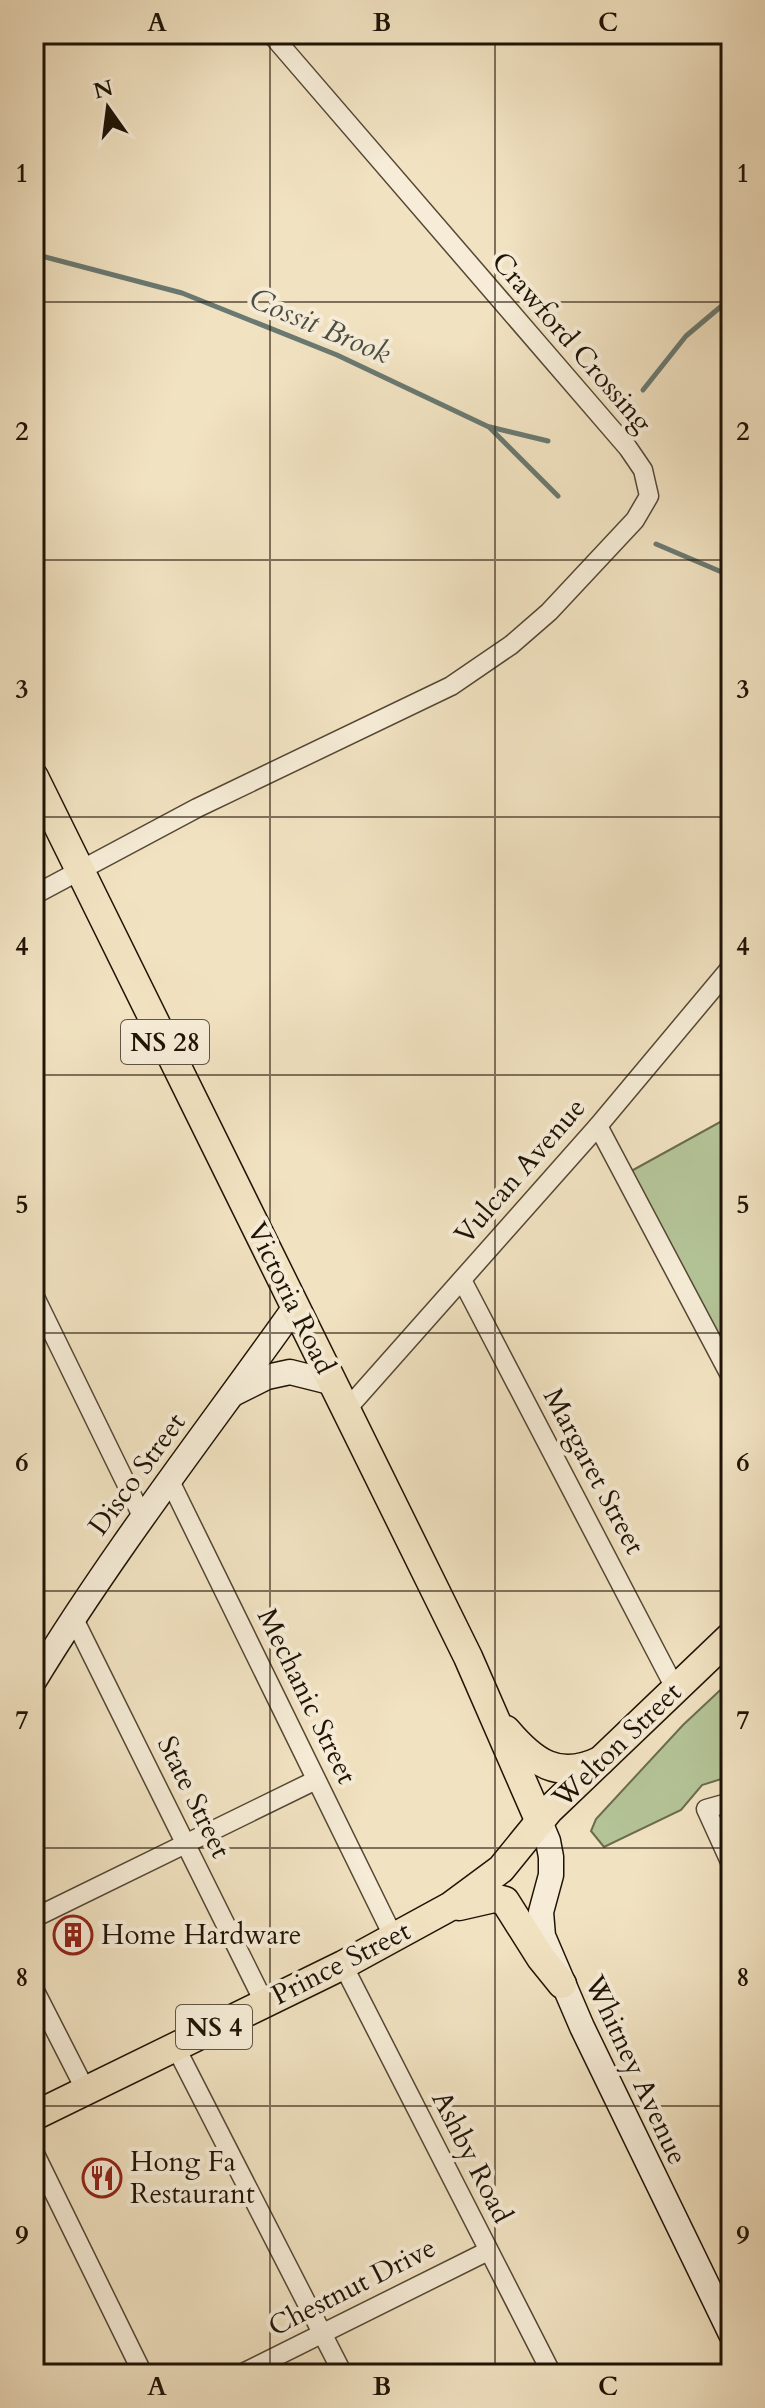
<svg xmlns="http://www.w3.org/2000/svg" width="765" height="2408" font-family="Cardo,serif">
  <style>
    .green { fill: #b4c497; stroke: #6a6c4e; stroke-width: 2 }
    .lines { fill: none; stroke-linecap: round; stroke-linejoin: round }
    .stream { stroke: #6a7971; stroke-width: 5 }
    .street-casing { stroke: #544734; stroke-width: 21 }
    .secondary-casing { stroke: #1f1305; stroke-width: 27 }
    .primary-casing { stroke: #1f1305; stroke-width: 31 }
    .street { stroke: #f6ecd7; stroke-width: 18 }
    .secondary { stroke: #f6ecd7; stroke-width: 24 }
    .primary { stroke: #f1e2c1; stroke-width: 28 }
    .grid { fill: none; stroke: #1f1305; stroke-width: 2; stroke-opacity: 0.55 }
    .labels { text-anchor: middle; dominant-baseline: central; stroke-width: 8; stroke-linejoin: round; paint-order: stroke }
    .shield { fill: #f6ecd7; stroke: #605444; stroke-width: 2 }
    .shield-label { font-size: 26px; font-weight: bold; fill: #1f1305 }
    .street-label { font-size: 28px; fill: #1f1305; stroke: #f6ecd7 }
    .poi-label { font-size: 28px; fill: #1f1305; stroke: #f6ecd7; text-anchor: start }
    .water-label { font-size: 30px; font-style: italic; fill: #4b4e44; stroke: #f6ecd7 }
    .neatline { fill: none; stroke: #1f1305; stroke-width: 3 }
    .grid-label { font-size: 26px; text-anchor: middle; font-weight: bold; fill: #1f1305 }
  </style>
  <rect width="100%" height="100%" fill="#f1e2c1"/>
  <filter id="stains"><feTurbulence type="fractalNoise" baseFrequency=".0025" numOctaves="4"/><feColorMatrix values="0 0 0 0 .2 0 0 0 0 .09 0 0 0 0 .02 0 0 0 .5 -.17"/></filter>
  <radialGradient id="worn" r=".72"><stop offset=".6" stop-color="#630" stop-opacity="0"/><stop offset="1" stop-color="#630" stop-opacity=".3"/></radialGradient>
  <!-- green -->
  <g class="green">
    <path d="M731 1116V1377L624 1175Z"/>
    <path d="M731 1680V1776L702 1785 681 1810 604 1847 591 1831 596 1819 683 1725Z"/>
  </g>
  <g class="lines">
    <!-- stream -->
    <g class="stream">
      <path d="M34 254 182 293 337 355 489 427 558 496"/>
      <path d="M643 390 686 336 731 298"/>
      <path d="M490 427 548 441"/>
      <path d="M656 544 731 576"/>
    </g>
    <defs>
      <g id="street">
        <path d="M34 895 197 808 451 686 511 645 549 612 635 520 649 496 643 470 628 448 271 34"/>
        <path d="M598 1126 731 1377"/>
        <path d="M462 1280 675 1688"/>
        <path d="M34 1295 142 1516"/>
        <path d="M347 1409 598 1126 731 967"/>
        <path d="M169 1479 394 1938"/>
        <path d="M73 1617 264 2002"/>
        <path d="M731 1802 706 1809 731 1864"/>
        <path d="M34 1918 316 1780"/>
        <path d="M343 1965 552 2374"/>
        <path d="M34 1989 86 2091"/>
        <path d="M175 2046 343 2374"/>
        <path d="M34 2152 143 2374"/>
        <path d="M241 2374 488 2251"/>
      </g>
      <g id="secondary">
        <path d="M235 1393 267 1377 290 1372 334 1383"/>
        <path d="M34 1681C113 1551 207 1431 295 1307"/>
        <path d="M540 1822 548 1841 551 1857V1875L541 1912 543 1936 582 2027 731 2334"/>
      </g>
      <g id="primary">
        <path d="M34 777 468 1657 540 1822"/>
        <path d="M506 1730C533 1762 558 1781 600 1761"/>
        <path d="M459 1906 494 1898 505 1901 541 1958 562 1984"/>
        <path d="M34 2116 343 1965 451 1906 501 1869 549 1810 731 1636"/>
      </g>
    </defs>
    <!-- street casing -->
    <use href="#street" class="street-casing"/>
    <!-- secondary casing -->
    <use href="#secondary" class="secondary-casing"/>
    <!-- primary casing -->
    <use href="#primary" class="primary-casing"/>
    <!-- street -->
    <use href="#street" class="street"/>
    <!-- secondary -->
    <use href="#secondary" class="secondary"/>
    <!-- primary -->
    <use href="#primary" class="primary"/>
  </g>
  <!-- grid -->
  <path class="grid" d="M270 34V2374M495 34V2374M34 302H731M34 560H731M34 817H731M34 1075H731M34 1333H731M34 1591H731M34 1848H731M34 2106H731"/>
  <!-- icons -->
  <defs>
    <symbol id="building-ring" viewBox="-11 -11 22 22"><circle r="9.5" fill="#f6ecd7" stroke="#8f2418" stroke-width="1.5"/><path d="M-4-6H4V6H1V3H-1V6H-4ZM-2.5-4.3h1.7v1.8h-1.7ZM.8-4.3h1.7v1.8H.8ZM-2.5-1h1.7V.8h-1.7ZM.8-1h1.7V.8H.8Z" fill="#8f2418"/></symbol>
    <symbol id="restaurant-ring" viewBox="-11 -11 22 22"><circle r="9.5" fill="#f6ecd7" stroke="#8f2418" stroke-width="1.5"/><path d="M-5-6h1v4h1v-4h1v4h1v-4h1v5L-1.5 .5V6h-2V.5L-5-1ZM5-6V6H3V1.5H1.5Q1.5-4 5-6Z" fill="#8f2418"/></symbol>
  </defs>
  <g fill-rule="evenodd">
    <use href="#building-ring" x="51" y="1913" width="44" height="44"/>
    <use href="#restaurant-ring" x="80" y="2156" width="44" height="44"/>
  </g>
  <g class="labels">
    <!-- shield labels -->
    <g class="shield">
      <rect x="121" y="1020" width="88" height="44" rx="6"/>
      <rect x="176" y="2005" width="76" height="44" rx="6"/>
    </g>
    <g class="shield-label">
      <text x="165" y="1042">NS 28</text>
      <text x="214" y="2027">NS 4</text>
    </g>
    <!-- street labels -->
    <g class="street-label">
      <text transform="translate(572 342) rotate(49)">Crawford Crossing</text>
      <text transform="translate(520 1171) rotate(-49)">Vulcan Avenue</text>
      <text transform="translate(291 1298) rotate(64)">Victoria Road</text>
      <text transform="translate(594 1471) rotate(62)">Margaret Street</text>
      <text transform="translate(137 1474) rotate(-54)">Disco Street</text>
      <text transform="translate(307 1696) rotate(64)">Mechanic Street</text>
      <text transform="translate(617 1745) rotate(-44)">Welton Street</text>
      <text transform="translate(194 1797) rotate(64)">State Street</text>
      <text transform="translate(341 1963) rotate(-27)">Prince Street</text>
      <text transform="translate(636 2070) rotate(65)">Whitney Avenue</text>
      <text transform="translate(472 2157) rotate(63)">Ashby Road</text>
      <text transform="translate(352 2287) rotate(-27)">Chestnut Drive</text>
    </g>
    <!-- poi labels -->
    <g class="poi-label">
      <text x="101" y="1935">Home Hardware</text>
      <text x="130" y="2162">Hong Fa<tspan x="130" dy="32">Restaurant</tspan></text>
    </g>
    <!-- water labels -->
    <g class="water-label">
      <text transform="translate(320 326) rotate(23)">Cossit Brook</text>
    </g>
  </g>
  <!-- margin -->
  <rect width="765" height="2408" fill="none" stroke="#f1e2c1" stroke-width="88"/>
  <!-- north arrow -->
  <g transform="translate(108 108) rotate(346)" stroke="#f6ecd7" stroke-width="6" paint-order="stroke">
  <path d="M0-6L14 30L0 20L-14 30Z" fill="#1f1305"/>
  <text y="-12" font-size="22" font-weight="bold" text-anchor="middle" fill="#1f1305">N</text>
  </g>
  <rect x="44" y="44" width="677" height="2320" class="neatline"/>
  <g class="grid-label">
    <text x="157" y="31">A</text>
    <text x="382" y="31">B</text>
    <text x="608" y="31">C</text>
    <text x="22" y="182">1</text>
    <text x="743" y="182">1</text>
    <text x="22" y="440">2</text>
    <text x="743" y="440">2</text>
    <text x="22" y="698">3</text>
    <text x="743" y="698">3</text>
    <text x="22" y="955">4</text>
    <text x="743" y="955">4</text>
    <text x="22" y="1213">5</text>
    <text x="743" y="1213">5</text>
    <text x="22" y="1471">6</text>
    <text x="743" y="1471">6</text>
    <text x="22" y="1729">7</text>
    <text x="743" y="1729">7</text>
    <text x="22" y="1986">8</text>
    <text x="743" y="1986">8</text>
    <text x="22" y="2244">9</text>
    <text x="743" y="2244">9</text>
    <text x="157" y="2395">A</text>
    <text x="382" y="2395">B</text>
    <text x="608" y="2395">C</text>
  </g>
  <rect width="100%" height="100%" filter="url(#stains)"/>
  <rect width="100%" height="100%" fill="url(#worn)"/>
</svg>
